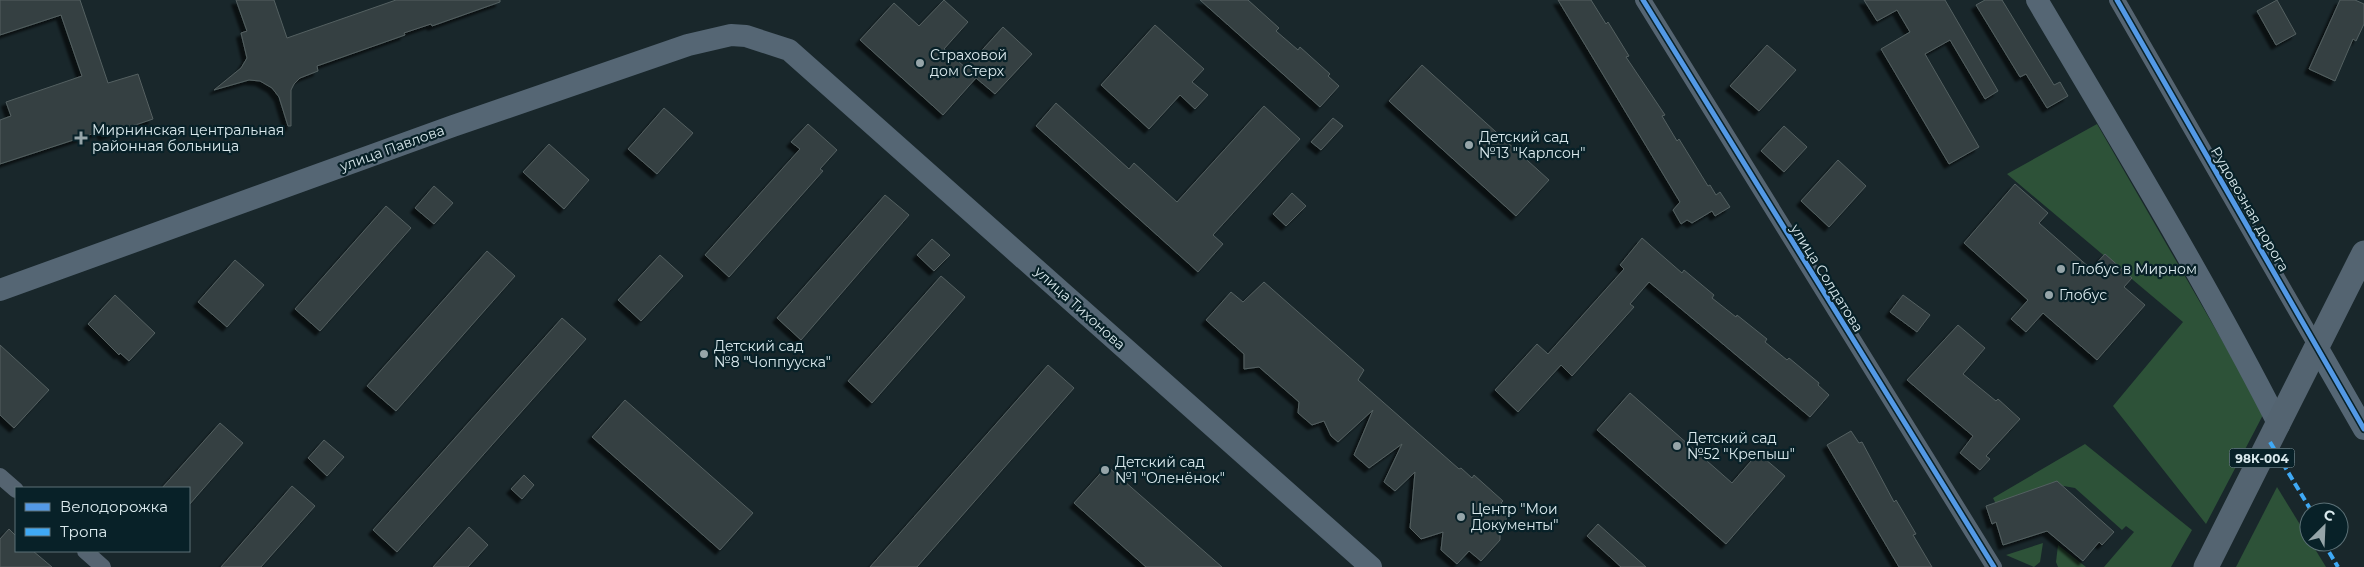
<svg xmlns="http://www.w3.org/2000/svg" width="2364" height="567" font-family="Montserrat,sans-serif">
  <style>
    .green { fill: #2d5238 }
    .building { fill: #354042; stroke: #546061; filter: url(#shadow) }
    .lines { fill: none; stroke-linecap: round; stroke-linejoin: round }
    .street { stroke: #556471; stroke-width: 16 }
    .secondary { stroke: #556674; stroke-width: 22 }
    .primary { stroke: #546471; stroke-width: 25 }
    .quiet { stroke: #3fa9f5; stroke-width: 4; stroke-dasharray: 8 4; stroke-linecap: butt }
    .cycleway-casing { stroke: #082128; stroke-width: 8 }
    .cycleway { stroke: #5399e6; stroke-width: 5 }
    .poi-dot { fill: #96a5a9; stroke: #082128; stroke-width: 2 }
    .labels { text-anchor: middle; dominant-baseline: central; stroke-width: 4.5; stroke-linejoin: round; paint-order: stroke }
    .shield { fill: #082128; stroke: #9badb2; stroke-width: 1 }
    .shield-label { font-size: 12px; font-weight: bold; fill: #dae9ed }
    .poi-label { font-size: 14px; fill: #dae9ed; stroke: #082128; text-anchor: start }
    .street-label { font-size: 14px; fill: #dae9ed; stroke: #082128 }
  </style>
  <defs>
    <filter id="shadow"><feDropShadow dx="-4.5" dy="4.5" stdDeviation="1" flood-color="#0009"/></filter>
  </defs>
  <rect width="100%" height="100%" fill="#19272b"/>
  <!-- green -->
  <g class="green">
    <path d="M2097 124 2264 413 2206 524 2113 406 2183 322 2007 174Z"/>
    <path d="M2085 444 2192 530 2171 567H2104L2134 532 2126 526 2122 530 2075 488 2052 484 1996 504 1993 498Z"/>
    <path d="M2277 487 2326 567H2236Z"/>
    <path d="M2043 543 2040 562 2034 567 2006 555Z"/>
    <path d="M2058 545 2086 567H2058L2056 562Z"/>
  </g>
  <!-- building -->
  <g class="building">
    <path d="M0 0H80L108 83 138 74 153 119 103 136 101 131 0 164V120L11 116 6 102 82 76 61 15 0 35Z"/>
    <path d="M236 0H274L287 38 396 0H500V2L432 26 431 24 404 33 405 35 317 66 318 71 300 78 294 84 291 90V126H288L279 97 272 88 260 81 249 80 214 90 241 68 247 58 241 33 247 31Z"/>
    <path d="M944 0 968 22 944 49 966 68 1003 27 1032 54 995 94 976 78 943 115 860 40 894 3 919 26Z"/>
    <path d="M1200 0H1248L1279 28 1276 31 1298 50 1300 47 1330 74 1328 76 1339 86 1320 107Z"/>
    <path d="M1558 0H1591L1606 24 1608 22 1629 56 1626 57 1665 115 1662 116 1677 141 1679 139 1708 186 1710 185 1716 195 1720 192 1730 207 1715 216 1712 211 1692 223 1687 220 1681 224 1673 210 1680 202Z"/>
    <path d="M1864 0H1945L1998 91 1985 99 1950 40 1925 54 1979 147 1949 164 1881 49 1910 32 1897 10 1877 21Z"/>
    <path d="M1985 0H2002L2054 85 2060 82 2068 96 2047 108 2026 74 2020 77 1976 5Z"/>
    <path d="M2277 0 2296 34 2276 45 2257 11Z"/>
    <path d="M2340 0H2355L2364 4V24L2356 41 2353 39 2335 81 2309 69Z"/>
    <path d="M1155 25 1204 69 1192 82 1208 95 1195 109 1180 95 1149 129 1101 85Z"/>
    <path d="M1767 45 1796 70 1759 111 1730 86Z"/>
    <path d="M1422 65 1549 180 1516 216 1389 101Z"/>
    <path d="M1056 103 1129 169 1134 163 1177 202 1264 106 1300 139 1213 235 1223 244 1198 272 1036 126Z"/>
    <path d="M664 108 693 133 657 174 628 149Z"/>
    <path d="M1333 118 1343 126 1321 150 1311 142Z"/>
    <path d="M808 124 837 150 820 169 823 171 729 277 705 255 800 149 791 142Z"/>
    <path d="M1784 126 1807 147 1784 172 1761 151Z"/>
    <path d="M549 144 589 180 564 209 523 172Z"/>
    <path d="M1838 160 1866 186 1829 227 1801 201Z"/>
    <path d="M2015 184 2048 213 2039 223 2091 269 2105 254 2132 278 2124 287 2145 305 2097 360 2043 313 2026 332 2011 319 2028 300 1964 243Z"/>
    <path d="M434 186 453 203 434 224 415 208Z"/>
    <path d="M1292 193 1306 206 1286 226 1273 214Z"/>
    <path d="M885 195 909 215 801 340 777 318Z"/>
    <path d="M386 206 411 228 320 331 295 309Z"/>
    <path d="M1642 238 1682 273 1684 270 1714 295 1712 298 1736 317 1737 315 1767 339 1765 342 1787 360 1789 358 1819 383 1818 385 1829 395 1810 417 1649 282 1630 304 1634 307 1572 376 1561 365 1518 412 1495 390 1537 344 1548 354 1624 269 1620 265Z"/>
    <path d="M932 239 950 255 934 271 917 255Z"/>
    <path d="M487 251 515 276 396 411 367 386Z"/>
    <path d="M660 255 683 276 641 321 618 300Z"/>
    <path d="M235 260 264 285 227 327 198 302Z"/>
    <path d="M941 276 965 297 872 403 848 381Z"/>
    <path d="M1264 282 1364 370 1358 380 1459 469 1461 468 1472 478 1474 475 1503 501 1501 503 1512 513 1500 526V540L1481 561 1469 551 1457 564 1441 550 1443 532 1421 539 1410 528 1415 472 1395 491 1384 482 1402 444 1369 468 1354 455 1373 410 1338 442 1331 436 1324 421 1312 425 1298 413 1299 402 1259 367 1244 369V354L1206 320 1231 292 1243 302Z"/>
    <path d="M115 295 155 333 129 361 120 353 119 355 88 324Z"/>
    <path d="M1903 295 1930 315 1917 332 1890 312Z"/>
    <path d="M562 318 586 339 397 552 373 530Z"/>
    <path d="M1958 325 1985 348 1963 374 1996 401 1998 399 2020 419 1986 456 1990 459 1980 470 1960 453 1973 436 1907 380Z"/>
    <path d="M0 345 49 390 14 428 0 415Z"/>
    <path d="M1048 365 1074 388 917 567H870Z"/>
    <path d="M1630 393 1732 483 1758 453 1785 476 1726 544 1597 430Z"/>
    <path d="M625 400 753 513 720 550 592 437Z"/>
    <path d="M220 423 243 443 189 505V488H162Z"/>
    <path d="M1851 431 1859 443 1862 442 1894 502 1896 500 1916 534 1913 535 1932 567H1899L1827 445Z"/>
    <path d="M324 440 344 457 327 476 308 458Z"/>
    <path d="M1107 466 1222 567H1146L1074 503Z"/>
    <path d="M524 475 534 485 522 499 511 489Z"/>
    <path d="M2057 481 2114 532 2102 545 2099 542 2083 561 2047 531 2003 545 1996 522 1992 524 1986 506Z"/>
    <path d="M292 486 315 506 261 567H221Z"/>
    <path d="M1598 524 1646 567H1621L1587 536Z"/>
    <path d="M469 527 488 545 468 567H433Z"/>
    <path d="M9 529 16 536V551H33L52 567H0V539Z"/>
  </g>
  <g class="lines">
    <!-- street -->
    <g class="street">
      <path d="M1643 0 1994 567"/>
      <path d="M2117 0 2317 347"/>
      <path d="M0 476 16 490"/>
      <path d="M85 551 103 567"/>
    </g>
    <!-- secondary -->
    <g class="secondary">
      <path d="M2037 0C2120 140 2205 280 2279 425"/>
      <path d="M0 290 453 126 688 45 731 35 746 36 789 50 1371 567"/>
      <path d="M2317 347 2364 429"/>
    </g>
    <!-- primary -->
    <path class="primary" d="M2206 567 2364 253"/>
    <!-- quiet -->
    <g class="quiet">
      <path d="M2270 442 2312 512"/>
      <path d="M2323 542 2338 567"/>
    </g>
    <defs>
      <g id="cycleway">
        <path d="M1643 0 1994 567"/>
        <path d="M2117 0 2364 429"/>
      </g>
    </defs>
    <!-- cycleway casing -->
    <use href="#cycleway" class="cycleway-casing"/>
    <!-- cycleway -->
    <use href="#cycleway" class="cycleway"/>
  </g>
  <!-- markers -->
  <g class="poi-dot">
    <circle cx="920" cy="63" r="5"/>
    <path d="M78.5 130.5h5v5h5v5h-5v5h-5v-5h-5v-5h5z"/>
    <circle cx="1469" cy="145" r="5"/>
    <circle cx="2061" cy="269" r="5"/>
    <circle cx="2049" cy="295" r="5"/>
    <circle cx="704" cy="354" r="5"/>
    <circle cx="1677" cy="446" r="5"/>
    <circle cx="1105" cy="470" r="5"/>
    <circle cx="1461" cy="517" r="5"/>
  </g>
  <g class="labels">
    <!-- shield labels -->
    <rect class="shield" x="2229.5" y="448.5" width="65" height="19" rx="4"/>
    <g class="shield-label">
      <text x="2262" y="458">98К-004</text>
    </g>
    <!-- poi labels -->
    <g class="poi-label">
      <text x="930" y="55">Страховой<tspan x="930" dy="16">дом Стерх</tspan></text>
      <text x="92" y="130">Мирнинская центральная<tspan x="92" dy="16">районная больница</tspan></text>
      <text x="1479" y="137">Детский сад<tspan x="1479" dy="16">№13 "Карлсон"</tspan></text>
      <text x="2071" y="269">Глобус в Мирном</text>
      <text x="2059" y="295">Глобус</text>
      <text x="714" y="346">Детский сад<tspan x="714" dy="16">№8 "Чоппууска"</tspan></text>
      <text x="1687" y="438">Детский сад<tspan x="1687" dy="16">№52 "Крепыш"</tspan></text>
      <text x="1115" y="462">Детский сад<tspan x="1115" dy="16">№1 "Оленёнок"</tspan></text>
      <text x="1471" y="509">Центр "Мои<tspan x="1471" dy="16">Документы"</tspan></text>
    </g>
    <!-- street labels -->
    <g class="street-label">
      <text transform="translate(392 148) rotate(-20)">улица Павлова</text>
      <text transform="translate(2250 209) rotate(60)">Рудовозная дорога</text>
      <text transform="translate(1827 278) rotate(58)">улица Солдатова</text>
      <text transform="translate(1080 308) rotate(42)">улица Тихонова</text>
    </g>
  </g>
  <!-- legend -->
  <rect x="15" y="487" width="175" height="65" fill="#082128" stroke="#5c7177"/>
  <rect x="25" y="503" width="25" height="8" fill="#5399e6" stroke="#5c7177"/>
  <text x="60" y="512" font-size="15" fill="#dae9ed">Велодорожка</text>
  <rect x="25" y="528" width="25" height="8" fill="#3fa9f5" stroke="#5c7177"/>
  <text x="60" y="537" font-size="15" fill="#dae9ed">Тропа</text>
  <!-- north arrow -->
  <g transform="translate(2324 527) rotate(24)"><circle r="24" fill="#082128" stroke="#5c7177"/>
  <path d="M0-4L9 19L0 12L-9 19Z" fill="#96a5a9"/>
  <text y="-8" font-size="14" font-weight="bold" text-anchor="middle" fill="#dae9ed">С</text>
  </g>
</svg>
